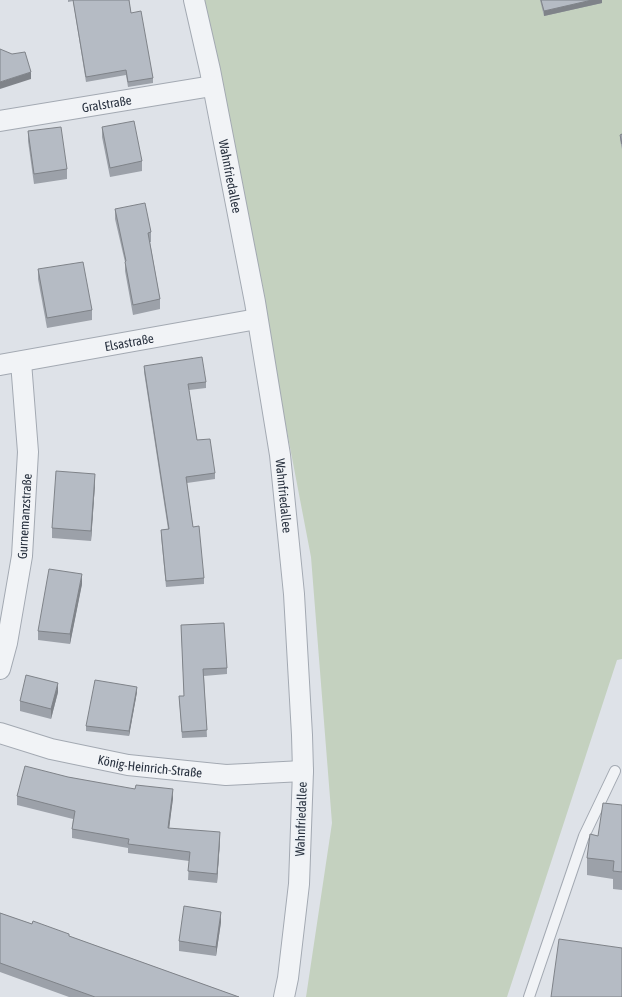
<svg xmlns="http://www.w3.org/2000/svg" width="622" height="997" font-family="'Asap Condensed',sans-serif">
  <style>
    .green { fill: #c4d1bf }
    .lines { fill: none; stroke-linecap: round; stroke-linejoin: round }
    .service-casing { stroke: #a3a9b2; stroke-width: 12 }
    .minor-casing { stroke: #a3a9b2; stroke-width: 22 }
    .service { stroke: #f1f3f6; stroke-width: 10 }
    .minor { stroke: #f1f3f6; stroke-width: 20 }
    .wall { fill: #9ca1a9 }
    .shaded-wall { fill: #7f8389 }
    .building { fill: #b5bbc4; stroke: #7f8389 }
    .labels { text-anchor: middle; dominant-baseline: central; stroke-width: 3.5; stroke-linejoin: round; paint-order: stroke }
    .street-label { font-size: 13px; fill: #27303e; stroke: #edf1f5 }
  </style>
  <rect width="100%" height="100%" fill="#dee2e8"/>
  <!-- green -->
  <path class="green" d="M200 0H622V659L617 660 507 997H306L332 823 311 557 259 285Z"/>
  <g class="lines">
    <defs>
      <path id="service" d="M529 997 584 836 615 771"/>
      <g id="minor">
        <path id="s1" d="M194 0 210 70 255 302 280 455 294 594 302 735 303 771 299 884 288 978 284 997"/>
        <path id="s2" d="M0 121 212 86"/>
        <path id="s3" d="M0 365 257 319"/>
        <path id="s4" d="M0 669 7 643 22 556 28 452 21 362"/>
        <path id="s5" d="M0 733 51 749 128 765 226 775 303 771"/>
      </g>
    </defs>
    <!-- service casing -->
    <use href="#service" class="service-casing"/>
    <!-- minor casing -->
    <use href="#minor" class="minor-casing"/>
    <!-- service -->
    <use href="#service" class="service"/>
    <!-- minor -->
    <use href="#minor" class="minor"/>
  </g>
  <!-- wall -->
  <g class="wall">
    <path d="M68 0H129L131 13 153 78V83L128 87 126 75 86 82 73 1 68 2Z"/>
    <path d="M540 0H602V3L544 16Z"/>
    <path d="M102 127 142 161V171L110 177 102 137Z"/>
    <path d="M28 131 67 169V179L34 184 28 141Z"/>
    <path d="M622 134V149L620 140V135Z"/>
    <path d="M115 209 151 232V242H150L160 299V309L133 315 125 271V262L115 219Z"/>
    <path d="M38 269 92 310V320L47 328 38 279Z"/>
    <path d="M144 366 206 382V388L189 390 197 440 215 473V479L187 483 193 527 204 578V584L166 587 161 536V530L168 529 144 372Z"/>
    <path d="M95 484 91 541 52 538V528Z"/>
    <path d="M82 584 70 644 38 640V631Z"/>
    <path d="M181 625 227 668V674L204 676 207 737 182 738 179 696H184Z"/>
    <path d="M58 692 51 719 20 711V701Z"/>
    <path d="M137 692 129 736 86 731V726Z"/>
    <path d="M68 777 173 798 169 828 220 841 217 883 188 880 189 861 128 853V848L72 838V829L73 819 17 805V796Z"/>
    <path d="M622 805V890L613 889V879L587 875V858L598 836Z"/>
    <path d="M0 913 32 924 69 936 239 997H69L0 972Z"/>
    <path d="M221 922 216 956 179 951V941Z"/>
  </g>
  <!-- shaded-wall -->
  <g class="shaded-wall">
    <path d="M592 0H602V3L544 16V11Z"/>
    <path d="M31 72V79L0 89V82Z"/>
    <path d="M95 474V484L91 541V531Z"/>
    <path d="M82 574V584L70 644V634Z"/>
    <path d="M58 683V692L51 719V709Z"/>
    <path d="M137 687V692L129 736V731Z"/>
    <path d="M173 789V798L168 837V828Z"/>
    <path d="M220 832V841L217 883V874Z"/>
    <path d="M221 912V922L216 956V947Z"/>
  </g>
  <!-- building -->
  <g class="building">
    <path d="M73 0H129L131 13 141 11 153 78 128 82 126 70 86 77Z"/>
    <path d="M541 0H592L544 11Z"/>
    <path d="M0 49 12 54 25 52 31 72 0 82Z"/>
    <path d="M134 121 142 161 110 168 102 127Z"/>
    <path d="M61 127 67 169 34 174 28 131Z"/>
    <path d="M622 134V144L620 135Z"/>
    <path d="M145 203 151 232 148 233 160 299 133 305 125 262 126 261 115 209Z"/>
    <path d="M83 262 92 310 47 318 38 269Z"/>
    <path d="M202 357 206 382 188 384 197 440 210 439 215 473 186 477 193 527 199 526 204 578 166 581 161 530 169 529 144 366Z"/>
    <path d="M56 471 95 474 91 531 52 528Z"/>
    <path d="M49 569 82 574 70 634 38 631Z"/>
    <path d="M224 623 227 668 203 669 207 730 182 732 179 696H184L181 625Z"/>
    <path d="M26 675 58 683 51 709 20 701Z"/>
    <path d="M95 680 137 687 129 731 86 726Z"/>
    <path d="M25 766 68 777 135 789 136 785 173 789 168 828 220 832 217 874 188 871 190 852 128 844 129 839 72 829 75 811 17 796Z"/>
    <path d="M603 803 622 805V872L613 871 614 861 587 858 590 834 598 836Z"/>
    <path d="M184 906 221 912 216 947 179 941Z"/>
    <path d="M0 913 32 924 33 921 69 934V936L239 997H95L0 963Z"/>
    <path d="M559 939 622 948V997H551Z"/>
  </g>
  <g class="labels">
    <!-- street labels -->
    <g class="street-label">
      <text stroke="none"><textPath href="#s2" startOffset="108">Gralstraße</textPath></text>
      <text stroke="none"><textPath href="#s1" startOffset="180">Wahnfriedallee</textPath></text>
      <text stroke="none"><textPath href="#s3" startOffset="131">Elsastraße</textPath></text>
      <text stroke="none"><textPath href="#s1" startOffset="504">Wahnfriedallee</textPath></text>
      <text stroke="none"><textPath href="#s4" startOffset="155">Gurnemanzstraße</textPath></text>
      <text stroke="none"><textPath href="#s5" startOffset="154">König-Heinrich-Straße</textPath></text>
      <text transform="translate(301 819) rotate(-88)">Wahnfriedallee</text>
    </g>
  </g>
</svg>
